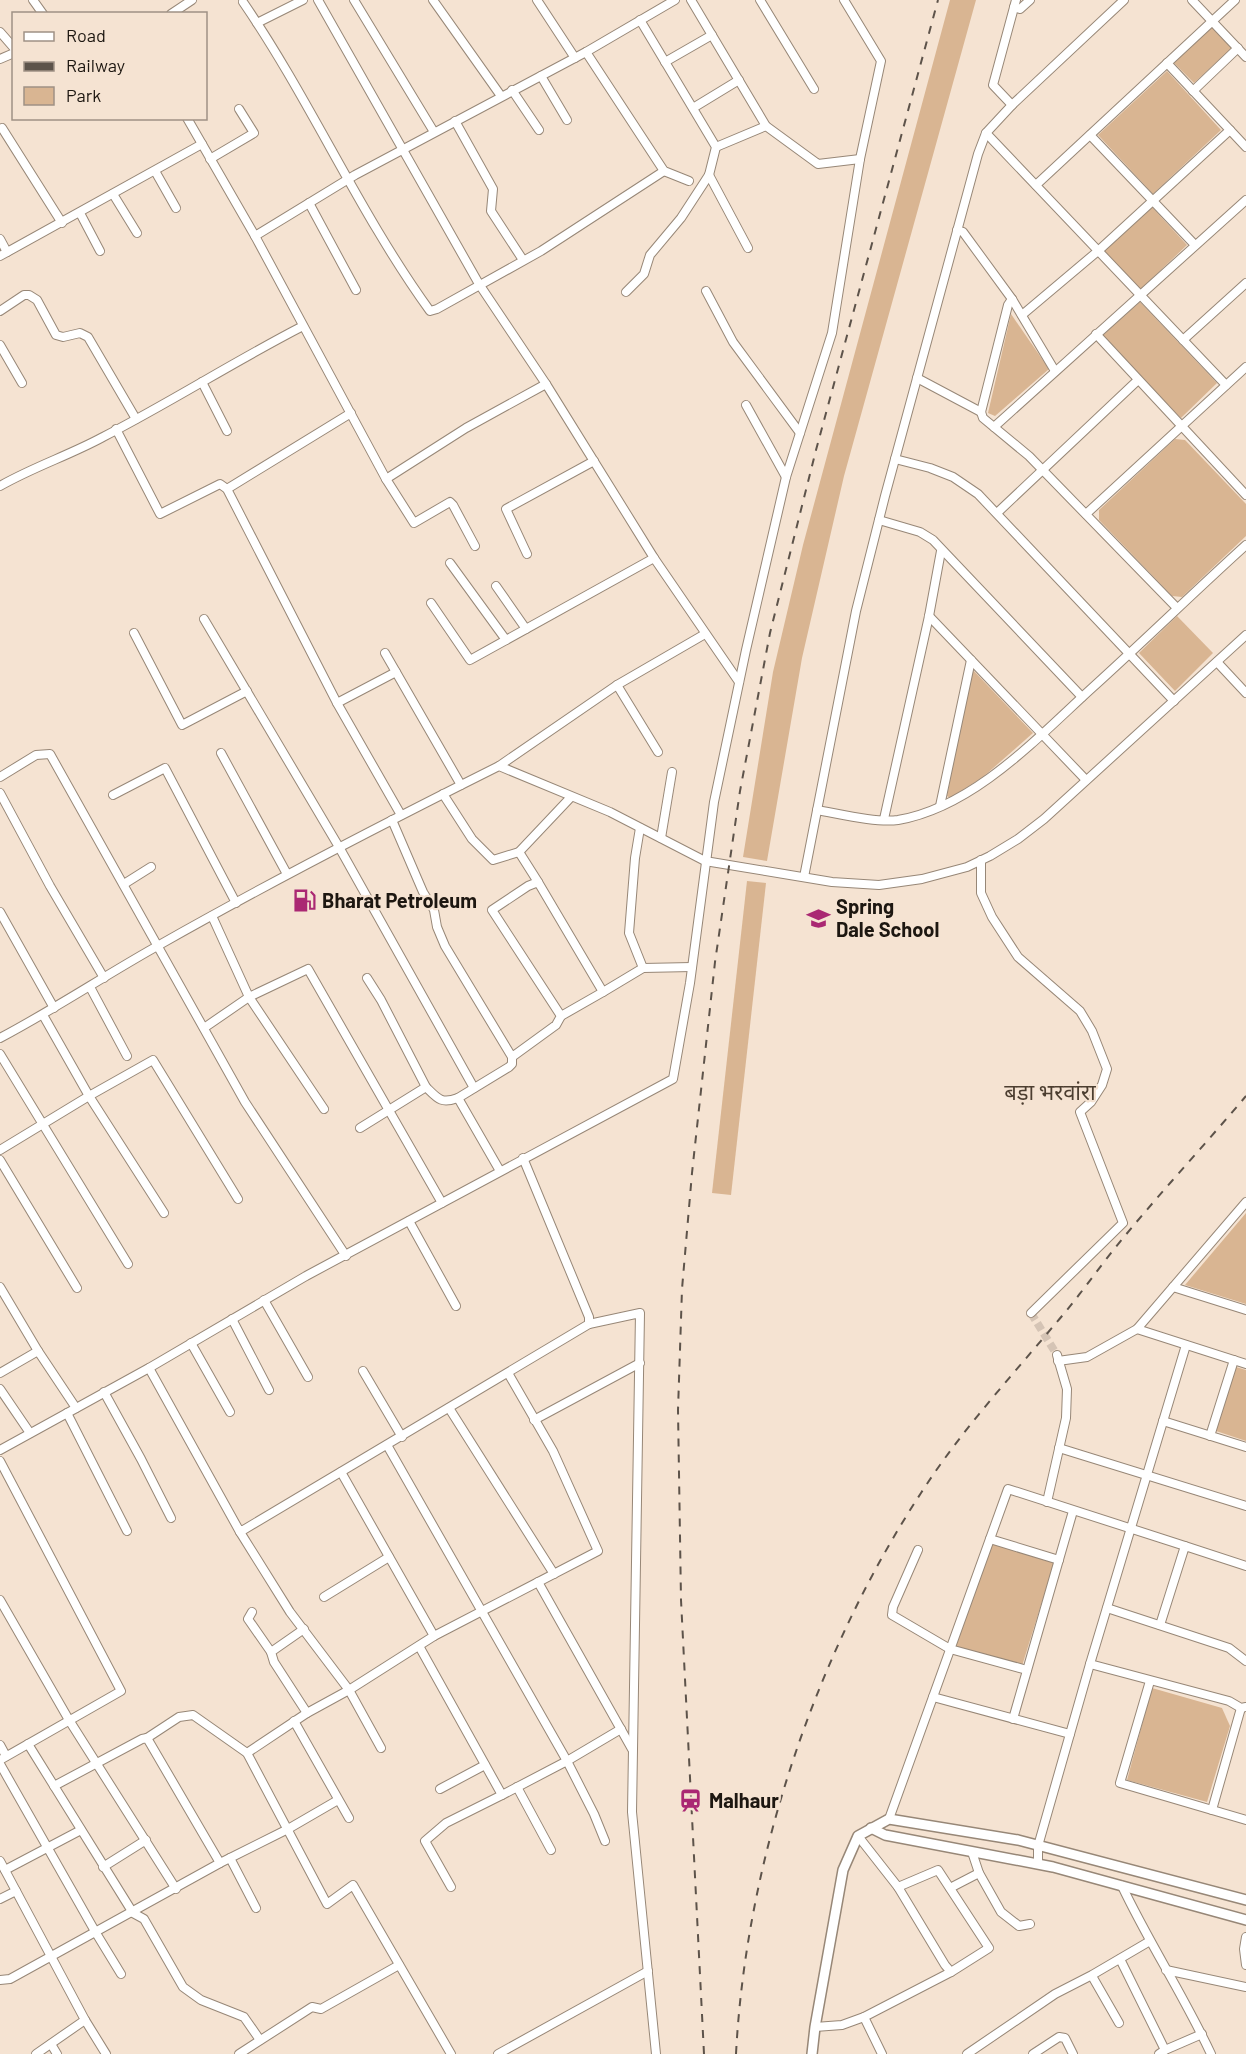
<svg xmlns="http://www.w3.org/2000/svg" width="1246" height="2054" font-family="Barlow,'Noto Sans Devanagari',sans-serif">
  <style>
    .green { fill: #d9b592 }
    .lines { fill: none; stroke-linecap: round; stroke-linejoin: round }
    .minor-tunnel { stroke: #d5c4b5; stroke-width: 8; stroke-dasharray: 8 4; stroke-linecap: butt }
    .minor-casing { stroke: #978777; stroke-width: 10 }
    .tertiary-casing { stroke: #978777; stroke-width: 12 }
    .minor { stroke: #fff; stroke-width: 8 }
    .tertiary { stroke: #fff; stroke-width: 9 }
    .rail { stroke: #5d534a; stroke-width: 2; stroke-dasharray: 8 8; stroke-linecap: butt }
    .labels { text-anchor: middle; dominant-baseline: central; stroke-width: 4.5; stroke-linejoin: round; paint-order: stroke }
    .poi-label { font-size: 20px; font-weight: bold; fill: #1d1711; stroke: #f5e3d2; text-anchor: start }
    .quarter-label { font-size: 22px; fill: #4c3e30; stroke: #f5e3d2 }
  </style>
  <rect width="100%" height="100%" fill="#f5e3d2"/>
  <!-- green -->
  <g class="green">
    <path d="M950 0H976L844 476 802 658 767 861 743 857 773 672 803 545Z"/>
    <path d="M1213 26 1233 47 1194 83 1174 63Z"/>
    <path d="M1167 71 1221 130 1153 194 1098 135Z"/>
    <path d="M1151 206 1187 245 1140 290 1103 251Z"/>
    <path d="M1140 302 1217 383 1181 418 1102 336Z"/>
    <path d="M1011 314 1049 369 995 416 988 413Z"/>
    <path d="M1175 439 1185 440 1246 504V536L1182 597 1172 596 1099 520V510Z"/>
    <path d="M1177 616 1213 653 1175 691 1139 653Z"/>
    <path d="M972 669 1033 733 983 777 950 798 947 796Z"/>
    <path d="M747 881 766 883 731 1195 712 1193Z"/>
    <path d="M1246 1213V1304L1185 1285Z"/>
    <path d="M1236 1367 1246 1370V1441L1216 1431Z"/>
    <path d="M993 1543 1054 1563 1022 1666 955 1646Z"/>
    <path d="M1152 1688 1222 1708 1230 1726 1207 1802 1127 1780Z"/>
  </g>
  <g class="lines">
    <!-- minor-tunnel -->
    <path class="minor-tunnel" d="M1031 1313 1057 1355"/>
    <defs>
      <g id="minor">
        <path d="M33 0 43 14"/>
        <path d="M318 0 479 284 546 384"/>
        <path d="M354 0 434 132"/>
        <path d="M433 0 501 96"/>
        <path d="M537 0 575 58"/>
        <path d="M691 0 766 126"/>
        <path d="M760 0 814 89"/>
        <path d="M1192 0 1246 57"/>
        <path d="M243 2C311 101 359 213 430 311L437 309 541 251 664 171"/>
        <path d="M1014 7 1020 9 1030 0"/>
        <path d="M171 14 192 0"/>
        <path d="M257 23 303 0"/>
        <path d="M0 32 14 48"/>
        <path d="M586 52 664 171 689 181"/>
        <path d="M0 59 14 53"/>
        <path d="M665 62 712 35"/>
        <path d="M1167 63 1246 147"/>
        <path d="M541 76 567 120"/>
        <path d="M512 90 539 130"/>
        <path d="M1193 91 1238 48"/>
        <path d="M1012 105 993 85 1016 0"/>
        <path d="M693 108 739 80"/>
        <path d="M187 118 255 236 355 175 586 52 675 0"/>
        <path d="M455 121 493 189 491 211 523 260"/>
        <path d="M2 128 62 223"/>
        <path d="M986 133 1226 385"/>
        <path d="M1090 135 1195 245"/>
        <path d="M716 147 766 126 818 164 860 159"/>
        <path d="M210 159 254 133 239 109"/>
        <path d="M155 171 176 208"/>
        <path d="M709 175 748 248"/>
        <path d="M1036 185 1235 0"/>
        <path d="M113 194 137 233"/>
        <path d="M309 203 356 290"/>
        <path d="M80 213 100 251"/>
        <path d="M957 230 963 232 1012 299 1055 371"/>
        <path d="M255 236 386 479 466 428 546 384 654 558 739 682"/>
        <path d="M0 239 7 252"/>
        <path d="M0 256 202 144"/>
        <path d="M706 291 733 342 800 433"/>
        <path d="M626 292 644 274 650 255 681 218 709 175 716 147 640 20"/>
        <path d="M1012 299 1008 305 981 412 983 418 1029 456 1177 608"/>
        <path d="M0 311 24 295H29L37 300 56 335 63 337 80 333 88 337 136 419"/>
        <path d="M1022 315 1098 251 1230 130"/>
        <path d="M1096 334 1246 495"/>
        <path d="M1183 340 1246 283"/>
        <path d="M0 345 22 383"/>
        <path d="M917 378 981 412"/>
        <path d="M202 382 227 431"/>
        <path d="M746 405 786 477"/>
        <path d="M994 427 1246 200"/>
        <path d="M116 429 160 514 220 484 227 489 337 703 401 815"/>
        <path d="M895 459 930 468 953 477 978 494 1174 701"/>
        <path d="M386 479 414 523 450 502 453 505 475 546"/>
        <path d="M0 486C33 467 70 455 103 437 171 402 235 361 303 326"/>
        <path d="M227 489 351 413"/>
        <path d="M997 513 1138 380"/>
        <path d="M1086 514 1246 367"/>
        <path d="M879 520 920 532 933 540 1082 697"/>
        <path d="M527 554 506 509 594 461"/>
        <path d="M450 563 506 640"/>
        <path d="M496 586 526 629"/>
        <path d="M431 603 470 660 654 558"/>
        <path d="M929 616 1086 780"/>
        <path d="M204 619 339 847 474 1088"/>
        <path d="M134 633 182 725 247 691"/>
        <path d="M385 653 461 785"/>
        <path d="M1217 662 1246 693"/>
        <path d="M617 685 658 752"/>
        <path d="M337 703 396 672"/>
        <path d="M221 753 287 874"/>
        <path d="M499 766 617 685 705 634"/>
        <path d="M0 777 36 755 50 754 245 1102 346 1256"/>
        <path d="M0 793 50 886 104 978"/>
        <path d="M443 794 472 839 493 860 519 852 571 797"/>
        <path d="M113 795 165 768 236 903"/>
        <path d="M940 806 971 660"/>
        <path d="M817 810C840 814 876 823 898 820 974 807 1038 737 1092 688 1144 641 1194 592 1246 545"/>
        <path d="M884 819 929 616 941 551"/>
        <path d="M392 820 423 892 434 910 437 927 445 946 512 1057 556 1025 561 1016 492 910 528 886 538 882 603 992 643 968 629 933 635 858 640 828"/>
        <path d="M661 838 672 772"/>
        <path d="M519 852 538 882"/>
        <path d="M981 860V893L992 917 1018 957 1080 1011 1092 1031 1107 1069 1102 1085 1091 1102 1080 1112 1123 1223 1031 1313"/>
        <path d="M804 877 856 611 885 496 978 154 986 133 1012 105 1124 0"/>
        <path d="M124 884 151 867"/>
        <path d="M0 912 54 1008"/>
        <path d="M212 916 249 997 324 1109"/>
        <path d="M643 968 692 967"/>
        <path d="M90 987 127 1056"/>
        <path d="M43 1015 89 1096 164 1213"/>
        <path d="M561 1016 603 992"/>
        <path d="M204 1028 249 997 308 969 442 1203"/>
        <path d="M0 1038C55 1009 107 974 161 944 272 881 385 823 499 766L610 812 705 861 832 882 879 885 922 879 967 867 990 856 1018 839 1044 819 1246 635"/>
        <path d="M0 1054 128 1264"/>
        <path d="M426 1087C438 1099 441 1104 458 1098"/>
        <path d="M360 1128 426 1087 381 1000 367 978"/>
        <path d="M0 1150 89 1096 153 1060 238 1199"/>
        <path d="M0 1160 77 1288"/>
        <path d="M500 1171 458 1098 509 1067 512 1064V1057"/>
        <path d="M409 1221 456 1306"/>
        <path d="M0 1287 38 1351 76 1408"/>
        <path d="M1173 1287 1246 1310"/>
        <path d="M264 1300 308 1377"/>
        <path d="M232 1319 269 1390"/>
        <path d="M589 1324 640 1313 632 1812 656 2054"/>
        <path d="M1137 1329 1246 1364"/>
        <path d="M191 1343 230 1412"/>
        <path d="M1058 1361 1087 1357 1137 1329 1246 1202"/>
        <path d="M149 1368 240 1532 589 1324V1317L523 1158"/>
        <path d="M363 1371 402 1437"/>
        <path d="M0 1373 38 1351"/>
        <path d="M0 1389 30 1433"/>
        <path d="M104 1392 141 1459 171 1518"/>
        <path d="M449 1408 554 1574"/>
        <path d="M67 1413 127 1531"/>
        <path d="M534 1420 640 1363"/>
        <path d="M1163 1421 1246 1447"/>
        <path d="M1210 1436 1234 1360"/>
        <path d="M387 1445 567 1761 621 1729"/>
        <path d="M1059 1448 1246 1506"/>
        <path d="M0 1450 149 1368 306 1276 673 1079 690 983 714 802 746 650 786 477 832 333 860 159 881 61 844 0"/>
        <path d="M0 1461 121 1691 0 1760"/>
        <path d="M1047 1502 1066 1418 1067 1389 1057 1355"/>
        <path d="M240 1532 290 1612 349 1690 381 1748"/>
        <path d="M990 1539 1059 1560"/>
        <path d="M918 1550 893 1607 892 1615 950 1649 1027 1670"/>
        <path d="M538 1582 632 1749"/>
        <path d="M324 1597 389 1557"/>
        <path d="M0 1600 69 1720 176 1889"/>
        <path d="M1107 1608 1229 1648 1246 1661"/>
        <path d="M252 1612 248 1619 271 1652"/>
        <path d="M1160 1625 1185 1546 1246 1566"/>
        <path d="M304 1629 271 1652 274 1662 307 1713 349 1690 434 1636 341 1472"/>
        <path d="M434 1636 598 1551 553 1451 508 1373"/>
        <path d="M419 1646 502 1795 567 1761 594 1814 605 1841"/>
        <path d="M1090 1664 1229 1701 1241 1708 1246 1707"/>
        <path d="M1150 1681 1120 1783 1246 1820"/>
        <path d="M933 1697 1070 1734"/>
        <path d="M1013 1719 1073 1511"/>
        <path d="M294 1721 349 1818"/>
        <path d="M147 1738 179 1717 193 1715 247 1753 327 1904 353 1885 451 2054"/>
        <path d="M28 1744 133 1913 144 1919 183 1987 201 2000 244 2017 260 2040"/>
        <path d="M0 1745 6 1756"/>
        <path d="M247 1753 307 1713"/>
        <path d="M0 1764 96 1933 121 1974"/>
        <path d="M517 1787 551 1850"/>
        <path d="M440 1789 485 1765"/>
        <path d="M1212 1810 1241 1708"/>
        <path d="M889 1819 1008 1489 1185 1546"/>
        <path d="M858 1836 898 1887 945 1965 951 1972"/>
        <path d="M972 1852 979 1873 1001 1912 1019 1926 1030 1924"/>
        <path d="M230 1858 256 1908"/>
        <path d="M0 1861 85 2020 36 2054"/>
        <path d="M220 1863 288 1829 338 1800"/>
        <path d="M1038 1864V1846L1090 1664 1186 1345"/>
        <path d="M103 1867 146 1840"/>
        <path d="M5 1870 81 1830"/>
        <path d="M1122 1886C1149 1943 1184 1996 1211 2054"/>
        <path d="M451 1887 425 1841 446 1823 502 1795"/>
        <path d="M950 1888 979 1873"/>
        <path d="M0 1899 16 1891"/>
        <path d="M1246 1937 1244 1949 1246 1965"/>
        <path d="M1120 1959 1165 2050 1159 2054"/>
        <path d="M1166 1970 1246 1987"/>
        <path d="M1092 1976 1119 2023"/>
        <path d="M0 1980 10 1979 220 1863 147 1738 142 1739 54 1786"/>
        <path d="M864 2017 882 2054"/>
        <path d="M85 2020 106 2054"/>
        <path d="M815 2027 842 2025 864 2017 951 1972 989 1948 938 1870 898 1887"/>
        <path d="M51 2044 57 2054"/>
        <path d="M1165 2050 1202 2034"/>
        <path d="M239 2054 312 2007 321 2009 399 1965"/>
        <path d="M498 2054 648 1971"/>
        <path d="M967 2054 1055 1994 1092 1975 1150 1941"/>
        <path d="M1033 2054 1059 2037 1065 2038 1073 2054"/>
      </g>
      <g id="tertiary">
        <path d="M871 1828 885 1835 1053 1867 1246 1920"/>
        <path d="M812 2054 815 2027 843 1870 858 1836 889 1819 1018 1840 1246 1900"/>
      </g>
    </defs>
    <!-- minor casing -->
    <use href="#minor" class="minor-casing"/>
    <!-- tertiary casing -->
    <use href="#tertiary" class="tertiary-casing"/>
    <!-- minor -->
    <use href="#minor" class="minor"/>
    <!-- tertiary -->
    <use href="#tertiary" class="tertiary"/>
    <!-- rail -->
    <g class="rail">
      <path d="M704 2054 681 1600 678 1410 682 1289 692 1173 715 962 740 791 770 633 816 450 938 0"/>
      <path d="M736 2054C746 1861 815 1655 921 1493 960 1432 1010 1378 1056 1323 1077 1299 1095 1273 1115 1248 1157 1196 1203 1147 1246 1096"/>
    </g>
  </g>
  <!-- icons -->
  <defs>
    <symbol id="fuel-bare" viewBox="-9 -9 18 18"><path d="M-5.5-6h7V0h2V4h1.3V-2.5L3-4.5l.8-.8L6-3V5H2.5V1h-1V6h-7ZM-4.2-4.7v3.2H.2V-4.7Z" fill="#aa2873" stroke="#f5e3d2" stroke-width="2.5" paint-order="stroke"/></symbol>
    <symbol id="school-bare" viewBox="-9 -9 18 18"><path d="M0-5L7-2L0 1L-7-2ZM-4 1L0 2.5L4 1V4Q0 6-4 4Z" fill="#aa2873" stroke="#f5e3d2" stroke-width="2.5" paint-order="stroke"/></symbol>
    <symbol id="station-bare" viewBox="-9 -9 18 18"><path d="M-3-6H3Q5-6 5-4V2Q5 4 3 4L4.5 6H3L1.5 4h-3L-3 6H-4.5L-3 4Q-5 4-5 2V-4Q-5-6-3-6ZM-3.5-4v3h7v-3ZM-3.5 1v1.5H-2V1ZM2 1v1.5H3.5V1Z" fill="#aa2873" stroke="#f5e3d2" stroke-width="2.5" paint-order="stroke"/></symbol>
  </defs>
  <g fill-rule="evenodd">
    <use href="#fuel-bare" x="288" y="884" width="33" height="33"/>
    <use href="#school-bare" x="802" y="902" width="33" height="33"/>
    <use href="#station-bare" x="674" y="1784" width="33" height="33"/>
  </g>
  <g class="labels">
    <!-- poi labels -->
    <g class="poi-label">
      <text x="322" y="900">Bharat Petroleum</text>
      <text x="836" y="906">Spring<tspan x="836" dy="23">Dale School</tspan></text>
      <text x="709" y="1800">Malhaur</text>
    </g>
    <!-- quarter labels -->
    <g class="quarter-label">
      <text x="1050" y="1091">बड़ा भरवांरा</text>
    </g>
  </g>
  <!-- legend -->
  <rect x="12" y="12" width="195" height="108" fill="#f5e3d2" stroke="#9f9185" stroke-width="1.5"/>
  <rect x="24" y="32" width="30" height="9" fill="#ffffff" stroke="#9f9185" stroke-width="1.5"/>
  <text x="66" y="42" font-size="18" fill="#1d1711">Road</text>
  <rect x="24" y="62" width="30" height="9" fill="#5d534a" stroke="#9f9185" stroke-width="1.5"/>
  <text x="66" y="72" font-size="18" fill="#1d1711">Railway</text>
  <rect x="24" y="87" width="30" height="18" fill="#d9b592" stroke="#9f9185" stroke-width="1.5"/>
  <text x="66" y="102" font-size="18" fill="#1d1711">Park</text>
</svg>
